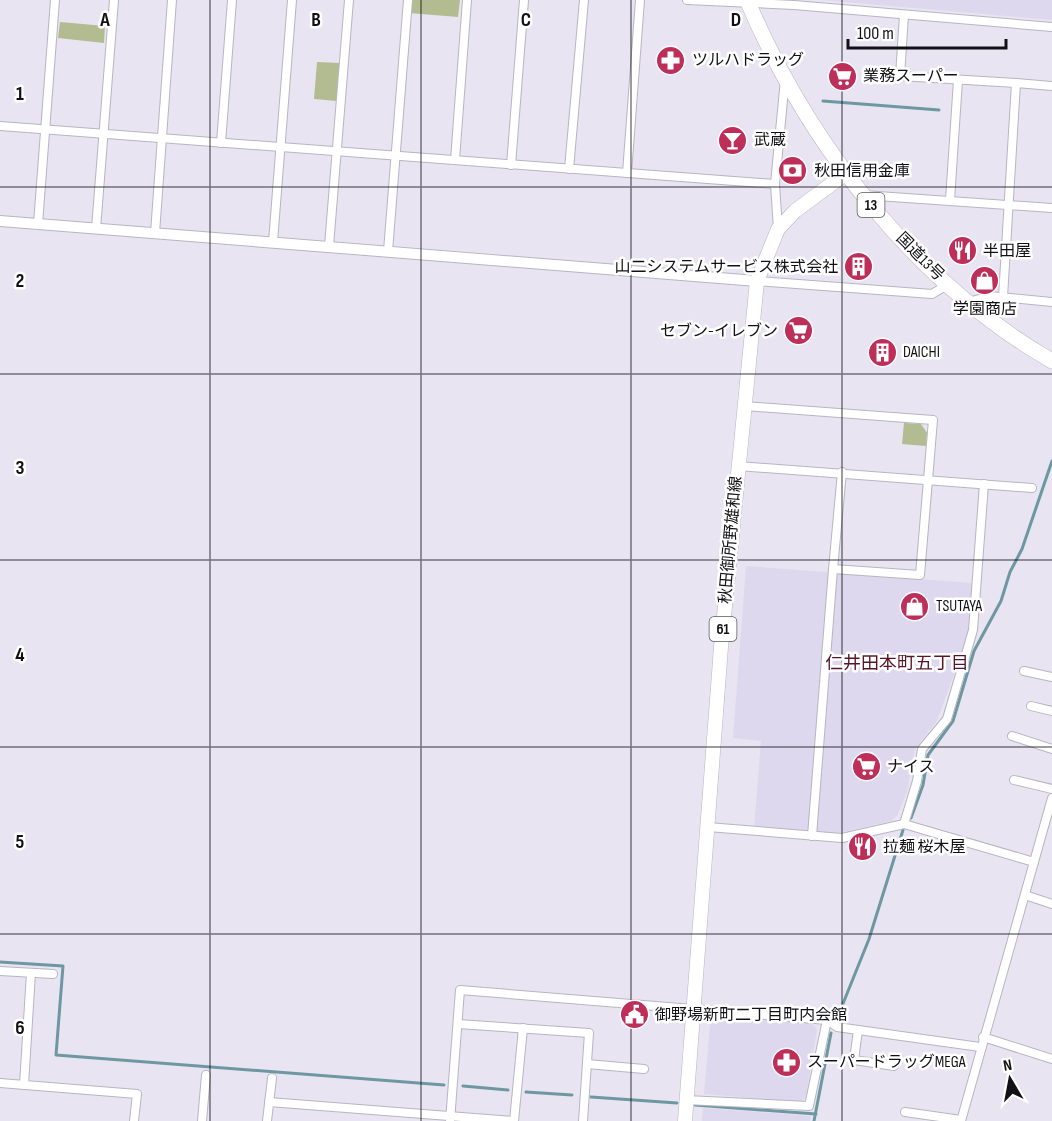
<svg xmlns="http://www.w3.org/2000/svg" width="1052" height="1121" font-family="'Sofia Sans Condensed','Noto Sans JP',sans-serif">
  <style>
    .built { fill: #ddd8ed }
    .green { fill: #b2bc90 }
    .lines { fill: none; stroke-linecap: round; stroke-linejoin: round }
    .stream { stroke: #6d98a2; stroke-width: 3 }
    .minor-casing { stroke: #b8b5c2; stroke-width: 10 }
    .tertiary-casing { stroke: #b8b5c2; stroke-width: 12 }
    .primary-casing { stroke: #b8b5c2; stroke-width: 15 }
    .trunk-casing { stroke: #b8b5c2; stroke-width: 16 }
    .minor { stroke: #fff; stroke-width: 8 }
    .tertiary { stroke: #fff; stroke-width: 10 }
    .primary { stroke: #fff; stroke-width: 14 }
    .trunk { stroke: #fff; stroke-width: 15 }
    .grid { fill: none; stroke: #111014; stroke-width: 1.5; stroke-opacity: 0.55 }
    .labels { text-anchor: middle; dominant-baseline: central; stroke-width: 5; stroke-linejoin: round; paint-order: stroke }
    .shield { fill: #fff; stroke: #58585a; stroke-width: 1.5 }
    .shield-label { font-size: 15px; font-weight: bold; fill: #111014 }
    .poi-label { font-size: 16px; fill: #111014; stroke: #fff; text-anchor: start }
    .street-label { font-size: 16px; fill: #111014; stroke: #fff }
    .neighbourhood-label { font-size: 18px; fill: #591528; stroke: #fff }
    .grid-label { font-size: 20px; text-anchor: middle; font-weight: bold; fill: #111014; stroke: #fff; stroke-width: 5; stroke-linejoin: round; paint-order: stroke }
  </style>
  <rect width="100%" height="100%" fill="#e8e4f2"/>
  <!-- built -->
  <g class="built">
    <path d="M821 0H1052V20Z"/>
    <path d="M746 566 972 583 969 633 937 721 915 749 907 792 897 816 891 821 838 833 754 828 761 741 733 738Z"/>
    <path d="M711 1015 812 1023 817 1030 806 1097 799 1102 704 1094Z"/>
    <path d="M703 1108 811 1116 810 1121H702Z"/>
  </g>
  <!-- green -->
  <g class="green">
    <path d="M410 0H460L458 17 409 13Z"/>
    <path d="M60 22 105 26 104 43 58 38Z"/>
    <path d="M317 62 340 63 337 101 314 99Z"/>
    <path d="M904 423 921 424 927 433 926 446 902 444Z"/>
  </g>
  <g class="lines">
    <!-- stream -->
    <g class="stream">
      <path d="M823 101 939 110"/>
      <path d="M911 818 923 785 928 755 953 721 974 651 1001 601 1010 572 1022 549 1052 461"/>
      <path d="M0 962 63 966 56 1055 444 1085"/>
      <path d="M838 1016 869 939 903 830"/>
      <path d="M463 1086 508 1090"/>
      <path d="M526 1092 572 1095"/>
      <path d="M591 1097 677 1103"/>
      <path d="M695 1105 816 1114"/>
      <path d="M814 1121 831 1033"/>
    </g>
    <defs>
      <g id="minor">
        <path d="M687 0 794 5 1052 27"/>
        <path d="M904 15 900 76 1016 83"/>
        <path d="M0 126 775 184"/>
        <path d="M221 143 232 0"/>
        <path d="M455 160 467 0"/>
        <path d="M511 165 524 0"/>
        <path d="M569 169 584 0"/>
        <path d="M627 173 640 0"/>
        <path d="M863 195 1052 208"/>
        <path d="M950 200 958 80"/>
        <path d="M38 224 55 0"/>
        <path d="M96 229 114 0"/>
        <path d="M778 229 775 184 785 79"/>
        <path d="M155 233 172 0"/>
        <path d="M273 242 292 0"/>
        <path d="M329 246 349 0"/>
        <path d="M388 251 408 0"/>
        <path d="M757 281 932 294 947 285"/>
        <path d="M1003 297 1016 83 1052 86"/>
        <path d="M969 302 989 296 1052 302"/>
        <path d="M744 406 933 420 920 575 833 569 842 472"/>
        <path d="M738 466 1032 488"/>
        <path d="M1024 671 1052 677"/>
        <path d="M1031 706 1052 711"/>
        <path d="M1012 736 1052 749"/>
        <path d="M1014 780 1052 789"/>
        <path d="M904 824 917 781 922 749 947 719 973 630 984 484"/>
        <path d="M708 827 842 838 904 824 1034 862"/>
        <path d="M812 836 833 569"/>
        <path d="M1025 895 1052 904"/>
        <path d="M0 971 53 974"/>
        <path d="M458 1024 589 1033 583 1121"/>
        <path d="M858 1030 854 1060 894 1066"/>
        <path d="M983 1037 1052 1059"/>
        <path d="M587 1064 644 1069"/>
        <path d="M0 1083 137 1094 134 1121"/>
        <path d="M24 1085 31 973"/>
        <path d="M686 1100 809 1106 827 1020"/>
        <path d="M269 1102 513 1121"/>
        <path d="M905 1112 961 1120"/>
        <path d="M202 1121 206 1075"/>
        <path d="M267 1121 272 1078"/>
        <path d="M450 1121 460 990 827 1020 837 1027 980 1047"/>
        <path d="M514 1121 523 1028"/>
        <path d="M961 1121 1052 798"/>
      </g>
      <path id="tertiary" d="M0 221 757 281"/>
      <path id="primary" d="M685 1121 721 647 757 281 778 229 795 211 845 174"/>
      <path id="trunk" d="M747 0C808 144 915 282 1052 361"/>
    </defs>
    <!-- minor casing -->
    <use href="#minor" class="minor-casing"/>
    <!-- tertiary casing -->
    <use href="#tertiary" class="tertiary-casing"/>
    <!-- primary casing -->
    <use href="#primary" class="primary-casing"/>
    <!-- trunk casing -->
    <use href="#trunk" class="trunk-casing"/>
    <!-- minor -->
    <use href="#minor" class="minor"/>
    <!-- tertiary -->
    <use href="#tertiary" class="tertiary"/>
    <!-- primary -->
    <use href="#primary" class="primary"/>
    <!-- trunk -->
    <use href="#trunk" class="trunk"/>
  </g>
  <!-- grid -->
  <path class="grid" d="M210 0V1121M421 0V1121M631 0V1121M842 0V1121M0 187H1052M0 374H1052M0 560H1052M0 747H1052M0 934H1052"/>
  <!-- icons -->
  <defs>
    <symbol id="pharmacy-disc" viewBox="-11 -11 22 22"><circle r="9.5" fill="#bd2e59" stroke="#fff"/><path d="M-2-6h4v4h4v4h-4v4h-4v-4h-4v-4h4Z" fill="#fff"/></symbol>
    <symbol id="supermarket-disc" viewBox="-11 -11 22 22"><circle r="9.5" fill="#bd2e59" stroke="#fff"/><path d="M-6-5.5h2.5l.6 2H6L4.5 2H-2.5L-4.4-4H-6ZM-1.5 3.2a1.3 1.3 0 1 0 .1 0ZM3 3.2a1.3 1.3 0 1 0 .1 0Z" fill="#fff"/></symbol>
    <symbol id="bar-disc" viewBox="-11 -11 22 22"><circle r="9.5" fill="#bd2e59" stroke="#fff"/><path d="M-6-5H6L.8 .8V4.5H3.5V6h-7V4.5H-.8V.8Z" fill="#fff"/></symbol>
    <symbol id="bank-disc" viewBox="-11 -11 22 22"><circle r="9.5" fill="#bd2e59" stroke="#fff"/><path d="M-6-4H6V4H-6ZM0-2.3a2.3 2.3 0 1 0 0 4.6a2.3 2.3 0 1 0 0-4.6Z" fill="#fff"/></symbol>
    <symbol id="restaurant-disc" viewBox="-11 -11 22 22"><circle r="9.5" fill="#bd2e59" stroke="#fff"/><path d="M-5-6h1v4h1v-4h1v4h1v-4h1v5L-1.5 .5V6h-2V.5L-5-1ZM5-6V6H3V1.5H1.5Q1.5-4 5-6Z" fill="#fff"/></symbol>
    <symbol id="building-disc" viewBox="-11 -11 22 22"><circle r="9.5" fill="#bd2e59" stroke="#fff"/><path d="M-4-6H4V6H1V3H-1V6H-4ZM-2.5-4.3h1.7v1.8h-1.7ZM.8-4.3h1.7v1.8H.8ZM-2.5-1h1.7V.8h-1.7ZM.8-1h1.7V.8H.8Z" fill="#fff"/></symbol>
    <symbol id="shop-disc" viewBox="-11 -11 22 22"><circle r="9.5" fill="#bd2e59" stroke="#fff"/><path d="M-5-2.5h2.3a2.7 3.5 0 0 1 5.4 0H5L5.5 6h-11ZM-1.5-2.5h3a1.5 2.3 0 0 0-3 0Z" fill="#fff"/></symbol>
    <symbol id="civic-disc" viewBox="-11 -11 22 22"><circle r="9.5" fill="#bd2e59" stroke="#fff"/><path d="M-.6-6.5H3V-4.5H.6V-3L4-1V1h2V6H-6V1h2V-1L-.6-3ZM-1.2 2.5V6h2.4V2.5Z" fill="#fff"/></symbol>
  </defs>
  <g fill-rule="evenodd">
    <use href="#pharmacy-disc" x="654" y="44" width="33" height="33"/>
    <use href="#supermarket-disc" x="826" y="60" width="33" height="33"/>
    <use href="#bar-disc" x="716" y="124" width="33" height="33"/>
    <use href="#bank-disc" x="776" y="154" width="33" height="33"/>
    <use href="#restaurant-disc" x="946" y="234" width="33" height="33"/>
    <use href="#building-disc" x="842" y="250" width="33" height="33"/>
    <use href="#shop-disc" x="968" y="264" width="33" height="33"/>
    <use href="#supermarket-disc" x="782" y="314" width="33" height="33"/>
    <use href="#building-disc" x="866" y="336" width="33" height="33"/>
    <use href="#shop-disc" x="898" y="590" width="33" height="33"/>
    <use href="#supermarket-disc" x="850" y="750" width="33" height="33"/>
    <use href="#restaurant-disc" x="846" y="830" width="33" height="33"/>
    <use href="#civic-disc" x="618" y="998" width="33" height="33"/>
    <use href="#pharmacy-disc" x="770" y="1046" width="33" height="33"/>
  </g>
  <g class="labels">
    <!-- shield labels -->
    <g class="shield">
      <rect x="857.5" y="193" width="27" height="24" rx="4.5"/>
      <rect x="709.5" y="617" width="27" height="24" rx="4.5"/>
    </g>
    <g class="shield-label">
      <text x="871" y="205">13</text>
      <text x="723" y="629">61</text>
    </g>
    <!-- poi labels -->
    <g class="poi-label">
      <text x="692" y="60">ツルハドラッグ</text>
      <text x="863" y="76">業務スーパー</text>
      <text x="754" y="140">武蔵</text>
      <text x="814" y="171">秋田信用金庫</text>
      <text x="983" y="251">半田屋</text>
      <text x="838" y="267" text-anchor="end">山二システムサービス株式会社</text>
      <text x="985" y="309" text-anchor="middle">学園商店</text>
      <text x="778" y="331" text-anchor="end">セブン-イレブン</text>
      <text x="903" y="352">DAICHI</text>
      <text x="936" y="606">TSUTAYA</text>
      <text x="887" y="767">ナイス</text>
      <text x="883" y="847">拉麺 桜木屋</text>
      <text x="655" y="1015">御野場新町二丁目町内会館</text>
      <text x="807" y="1062">スーパードラッグMEGA</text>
    </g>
    <!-- street labels -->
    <g class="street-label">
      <text transform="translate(920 257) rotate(45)">国道13号</text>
      <text transform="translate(731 540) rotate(-85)">秋田御所野雄和線</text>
    </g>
    <!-- neighbourhood labels -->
    <g class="neighbourhood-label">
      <text x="897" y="663">仁井田本町五丁目</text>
    </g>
  </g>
  <g class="grid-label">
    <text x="105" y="26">A</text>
    <text x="316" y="26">B</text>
    <text x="526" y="26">C</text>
    <text x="736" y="26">D</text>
    <text x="20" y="100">1</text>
    <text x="20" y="287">2</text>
    <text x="20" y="474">3</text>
    <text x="20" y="661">4</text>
    <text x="20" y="848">5</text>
    <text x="20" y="1034">6</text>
  </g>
  <!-- north arrow -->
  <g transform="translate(1010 1079) rotate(350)" stroke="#ffffff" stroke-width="4.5" paint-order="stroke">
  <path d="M0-4.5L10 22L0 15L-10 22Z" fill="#111014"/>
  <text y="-9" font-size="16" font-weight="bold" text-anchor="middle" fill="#111014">N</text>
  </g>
  <!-- scale -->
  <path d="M848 39v9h158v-9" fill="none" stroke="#111014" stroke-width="3"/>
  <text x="857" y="39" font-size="18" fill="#111014" stroke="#ffffff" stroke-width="4.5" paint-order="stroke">100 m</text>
</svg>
